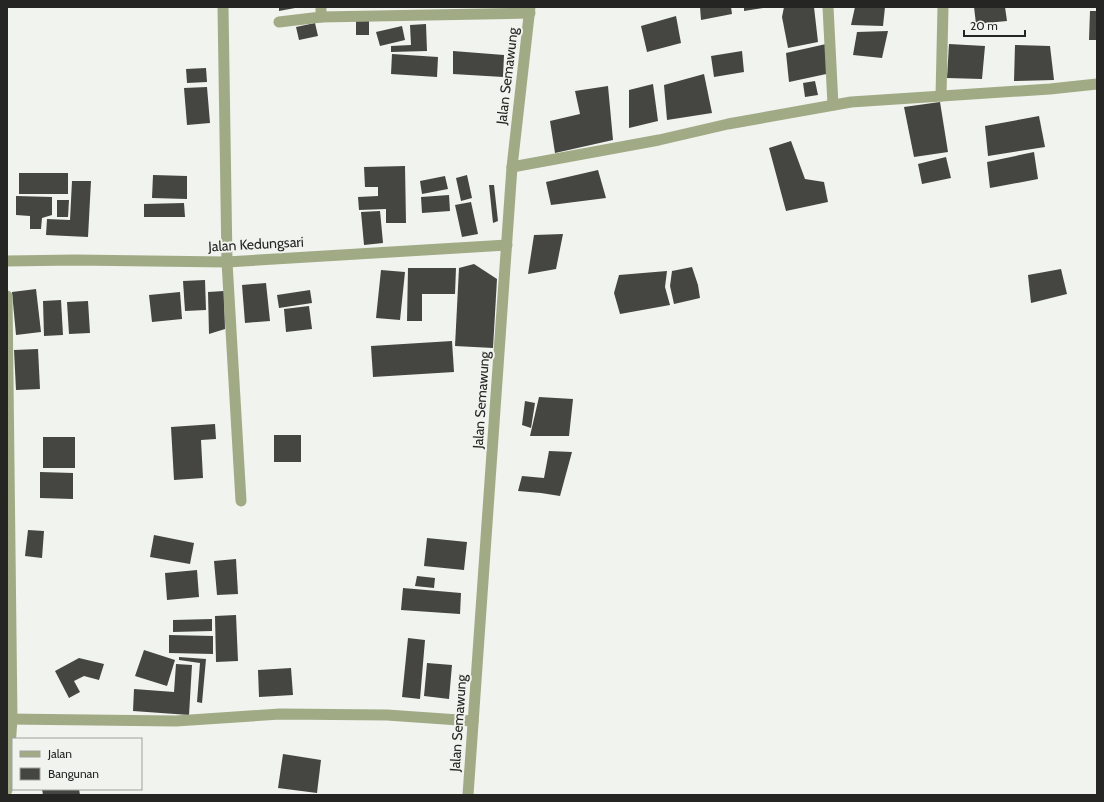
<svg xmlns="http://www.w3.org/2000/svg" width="1104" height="802" font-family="Cabin,sans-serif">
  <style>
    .building { fill: #454642 }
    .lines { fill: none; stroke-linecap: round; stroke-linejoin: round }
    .minor { stroke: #a0ab86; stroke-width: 11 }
    .tertiary { stroke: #a0ab86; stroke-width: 11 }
    .labels { text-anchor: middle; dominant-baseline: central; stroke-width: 4; stroke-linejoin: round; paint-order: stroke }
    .street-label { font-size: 14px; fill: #252523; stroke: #f1f3ee }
  </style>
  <rect width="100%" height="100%" fill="#f1f3ee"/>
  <!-- building -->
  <g class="building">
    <path d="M279 7H295V8L279 11Z"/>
    <path d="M700 7H731L732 14 701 20Z"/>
    <path d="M744 7H763V8L744 11Z"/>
    <path d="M784 7H814L818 42 788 48 782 17Z"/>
    <path d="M855 7H885L883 26 851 25Z"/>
    <path d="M974 7H1005L1007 21 976 24Z"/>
    <path d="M1090 11H1097V40H1089Z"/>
    <path d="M676 16 681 43 647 52 641 26Z"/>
    <rect x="356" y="20" width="13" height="15"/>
    <path d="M315 23 318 36 299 40 296 27Z"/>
    <path d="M426 24 427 51 391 52V46L411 45 410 25Z"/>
    <path d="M402 26 405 40 380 46 376 32Z"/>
    <path d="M888 31 882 58 853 55 857 32Z"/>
    <path d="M826 44 831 73 789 82 786 53Z"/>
    <path d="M949 44 985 46 982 79 947 78Z"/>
    <path d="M1015 45 1050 46 1054 80 1014 81Z"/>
    <path d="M453 51 504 55 503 77 453 74Z"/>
    <path d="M742 51 744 72 714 77 711 56Z"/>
    <path d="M392 54 438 57 437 77 391 74Z"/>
    <path d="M206 68 207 82 187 83 186 69Z"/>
    <path d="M704 74 712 113 667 120 664 85Z"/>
    <path d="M815 81 818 95 805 97 803 83Z"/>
    <path d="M653 84 658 121 629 128V90Z"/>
    <path d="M608 86 613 140 555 153 550 121 580 114 575 91Z"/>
    <path d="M207 87 210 123 187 125 184 88Z"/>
    <path d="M940 102 948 152 914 157 904 107Z"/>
    <path d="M1039 116 1045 147 988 156 985 126Z"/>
    <path d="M791 141 805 179 824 182 828 202 786 211 769 148Z"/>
    <path d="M1034 152 1038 179 990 188 987 162Z"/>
    <path d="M946 157 951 178 922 184 918 164Z"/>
    <path d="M405 166 406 223H386V209L359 210 358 197 378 196V187H365L364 167Z"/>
    <path d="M598 170 606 198 551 205 546 182Z"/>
    <rect x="19" y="173" width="49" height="21"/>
    <path d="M153 175 187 176V199L152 198Z"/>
    <path d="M467 175 472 198 461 201 456 178Z"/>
    <path d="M445 176 448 189 422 194 420 181Z"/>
    <path d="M72 181H91L88 237 46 235 47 219 70 220Z"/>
    <path d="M489 185H494L498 221 493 223Z"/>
    <path d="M449 195 450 211 422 213 421 197Z"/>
    <path d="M16 196 52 197V215L42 218 41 229H30V216L16 215Z"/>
    <path d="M57 200H69L68 217H57Z"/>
    <path d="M471 202 478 234 462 237 455 205Z"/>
    <path d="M184 203 185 217H144V204Z"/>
    <path d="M380 211 383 243 364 245 361 212Z"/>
    <path d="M563 234 556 269 528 274 534 235Z"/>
    <path d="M474 264 497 279 493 348 455 346 459 268Z"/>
    <path d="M692 267 698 285 700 298 674 304 670 286 672 271Z"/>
    <path d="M408 268H456L455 294H422V321H407Z"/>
    <path d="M1061 269 1067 294 1031 303 1028 275Z"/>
    <path d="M381 270 405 272 400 320 376 318Z"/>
    <path d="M667 271 665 287 670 305 620 314 614 293 619 275Z"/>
    <path d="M205 280 206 310 185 311 183 281Z"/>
    <path d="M266 283 270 321 245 323 242 285Z"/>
    <path d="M36 289 41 332 16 335 12 292Z"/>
    <path d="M310 290 312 303 279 308 277 295Z"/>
    <path d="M224 291 225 329 209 334 208 292Z"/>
    <path d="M180 292 182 319 152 322 149 295Z"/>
    <path d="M61 300 63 335 44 336 43 301Z"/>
    <path d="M88 301 90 333 69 334 67 302Z"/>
    <path d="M309 306 312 329 286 332 284 309Z"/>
    <path d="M452 341 454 372 373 377 371 346Z"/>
    <path d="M38 349 40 389 16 390 14 350Z"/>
    <path d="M539 397 573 399 569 436H530Z"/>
    <path d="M525 401 535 403 531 428 522 425Z"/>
    <path d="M215 424 216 439 201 440 203 478 174 480 171 427Z"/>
    <rect x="274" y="435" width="27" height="27"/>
    <rect x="43" y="437" width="32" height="31"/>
    <path d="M549 451 572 452 560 496 541 493 518 491 522 476 544 478Z"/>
    <path d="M40 472 73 473V499L40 498Z"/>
    <path d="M28 530 44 531 42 558 25 556Z"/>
    <path d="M154 535 194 543 190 564 150 557Z"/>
    <path d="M427 538 467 542 464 570 424 566Z"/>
    <path d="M236 559 238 594 217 595 214 561Z"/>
    <path d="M197 570 199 597 167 600 165 573Z"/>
    <path d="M417 576 435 578 434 588 415 586Z"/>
    <path d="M403 588 461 593 460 614 401 610Z"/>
    <path d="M236 615 238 661 216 662 215 616Z"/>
    <path d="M212 619V631L173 632V620Z"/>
    <path d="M169 635 213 636V654L169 653Z"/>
    <path d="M408 638 425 640 420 699 402 697Z"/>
    <path d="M144 650 175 660 167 686 135 676Z"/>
    <path d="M179 657 206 659 202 703 197 702 200 663 179 660Z"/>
    <path d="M79 658 104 664 99 680 84 676 74 681 80 692 69 698 55 671Z"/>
    <path d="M427 663 452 665 449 699 424 696Z"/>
    <path d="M176 664 192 665 189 715 133 711 134 689 174 692Z"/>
    <path d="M291 668 293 695 259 697 258 670Z"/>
    <path d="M283 754 321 760 317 793 278 788Z"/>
    <path d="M42 789H79L80 795H43Z"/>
  </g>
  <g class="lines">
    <!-- minor -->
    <g class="minor">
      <path d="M223 7 227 262 241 501"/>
      <path d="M321 7V17"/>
      <path d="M828 7 833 105"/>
      <path d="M279 22 321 17 530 13"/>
      <path d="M941 96 943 7"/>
      <path d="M512 167 659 140 728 124 851 102 1050 89 1097 84"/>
      <path d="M7 261 75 260 227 262 507 245"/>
      <path d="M7 296 12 719 7 790"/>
      <path d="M7 719 176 721 280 714 387 715 473 721"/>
    </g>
    <!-- tertiary -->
    <path class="tertiary" d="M468 795 512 167 530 7"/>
  </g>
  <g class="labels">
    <!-- street labels -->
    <g class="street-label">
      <text transform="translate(507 76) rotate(-83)">Jalan Semawung</text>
      <text transform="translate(256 244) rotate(-3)">Jalan Kedungsari</text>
      <text transform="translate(481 400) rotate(-86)">Jalan Semawung</text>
      <text transform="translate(458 723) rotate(-86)">Jalan Semawung</text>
    </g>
  </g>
  <!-- border -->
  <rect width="1104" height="802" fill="none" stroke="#252523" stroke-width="16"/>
  <!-- legend -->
  <rect x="12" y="738" width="130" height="52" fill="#f1f3ee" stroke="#9fa19d"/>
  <rect x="20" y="751" width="20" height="6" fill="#a0ab86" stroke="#9fa19d"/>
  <text x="48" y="758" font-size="12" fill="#252523">Jalan</text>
  <rect x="20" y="768" width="20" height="12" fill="#454642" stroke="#9fa19d"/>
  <text x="48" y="778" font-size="12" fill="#252523">Bangunan</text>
  <!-- scale -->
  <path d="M964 30v6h61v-6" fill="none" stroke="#252523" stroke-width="2"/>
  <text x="970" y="30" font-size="12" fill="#252523" stroke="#f1f3ee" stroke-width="3" paint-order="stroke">20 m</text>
</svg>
